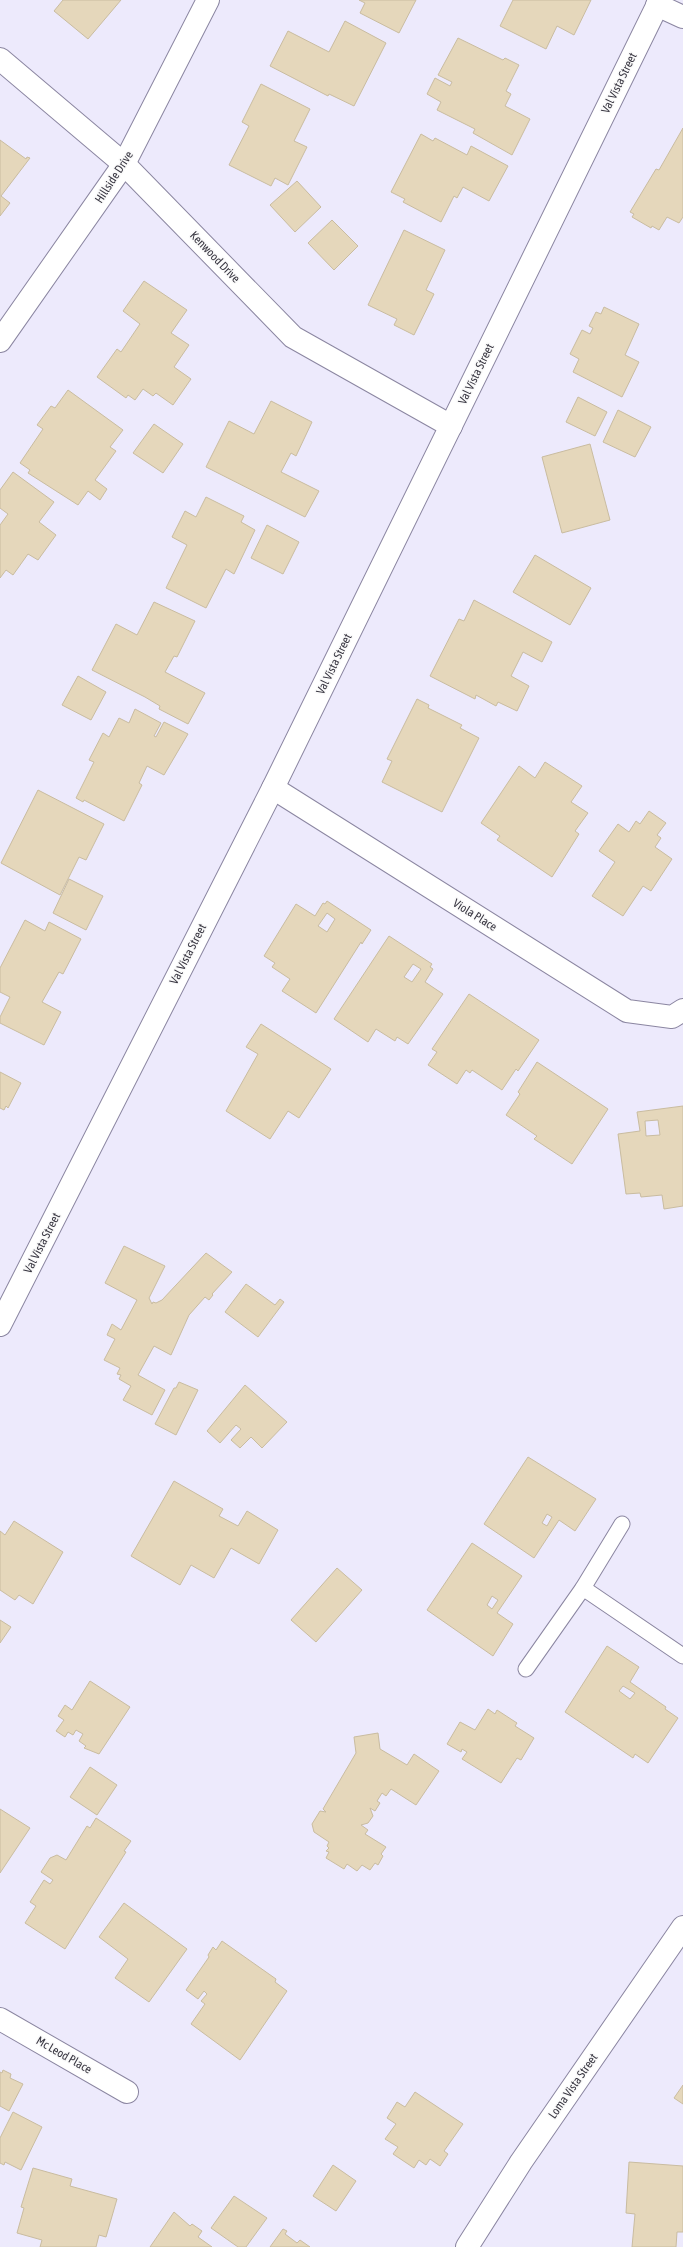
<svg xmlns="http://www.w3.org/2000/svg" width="683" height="2247" font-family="'Asap Condensed',sans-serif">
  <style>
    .building { fill: #e5d7bb; stroke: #c9bca0; fill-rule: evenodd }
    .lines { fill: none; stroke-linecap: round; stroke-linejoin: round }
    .service-casing { stroke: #8b86a1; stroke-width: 17 }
    .minor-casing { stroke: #8b86a1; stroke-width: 24 }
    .service { stroke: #fff; stroke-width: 15 }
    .minor { stroke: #fff; stroke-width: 22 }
    .labels { text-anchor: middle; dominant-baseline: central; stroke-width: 3; stroke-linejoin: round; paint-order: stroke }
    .street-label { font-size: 12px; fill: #393742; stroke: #fafafa }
  </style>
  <rect width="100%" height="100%" fill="#edeafc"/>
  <!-- building -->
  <g class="building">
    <path d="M63 0H121L88 39 54 11Z"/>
    <path d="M359 0H416L399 33 360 13 365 3Z"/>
    <path d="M513 0H591L574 35 557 26 546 49 500 26Z"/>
    <path d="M345 21 386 43 354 106 329 94 328 96 270 66 288 31 329 52Z"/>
    <path d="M458 38 503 60 505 58 519 65 506 91 511 94 505 106 530 119 512 155 473 133 475 129 437 110 441 102 427 94 435 78 450 86 452 82 438 75Z"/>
    <path d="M261 84 310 109 294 141 307 147 288 185 275 178 271 186 229 165 249 126 242 122Z"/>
    <path d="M683 128V217L679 223 667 217 659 230 652 226 651 228 632 217 634 214 630 212 656 169 659 170Z"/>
    <path d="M421 134 433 141 435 138 467 155 471 146 508 166 489 201 463 187 457 198 454 196 441 222 403 202 405 199 391 192Z"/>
    <path d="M0 140 26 159 27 157 30 158 1 196 10 203 0 216Z"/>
    <path d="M297 181 321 207 295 232 270 205Z"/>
    <path d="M332 220 358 246 334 270 308 243Z"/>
    <path d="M404 230 445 250 426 290 434 294 414 335 394 325 397 319 368 305Z"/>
    <path d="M144 281 187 310 171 333 189 345 174 367 191 379 173 405 156 393 153 396 143 389 135 400 128 395 126 398 97 377 117 349 121 352 140 324 123 311Z"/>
    <path d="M604 307 639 324 625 355 639 362 622 397 573 372 579 359 570 354 582 330 590 334 593 328 589 326 596 312 601 314Z"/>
    <path d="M68 390 123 430 110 447 116 451 95 480 107 489 100 500 88 491 78 505 28 473 30 470 20 463 43 429 37 425 51 406 55 408Z"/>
    <path d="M578 397 607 412 595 436 566 422Z"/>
    <path d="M271 401 312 422 296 456 291 453 281 472 319 491 305 517 206 467 229 421 254 434Z"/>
    <path d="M618 410 651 427 635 457 603 442Z"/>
    <path d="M154 424 183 444 163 473 133 453Z"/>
    <path d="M590 444 610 520 562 533 542 457Z"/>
    <path d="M13 472 54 502 39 522 56 535 38 560 28 554 13 575 6 570 0 578V525L8 514 0 508V490Z"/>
    <path d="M206 497 244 516 241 522 255 530 234 574 226 569 206 608 166 588 187 545 172 537 185 511 196 517Z"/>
    <path d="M267 525 299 542 283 574 251 558Z"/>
    <path d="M535 555 591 588 570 625 513 592Z"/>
    <path d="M474 600 552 642 542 662 523 652 511 676 529 686 517 711 498 702 496 706 476 695 475 699 430 676 459 619 464 621Z"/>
    <path d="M154 602 195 621 177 657 174 656 165 672 205 693 188 724 159 709 160 706 145 697 92 670 116 624 137 635Z"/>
    <path d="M78 676 106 692 91 720 62 705Z"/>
    <path d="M417 699 429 705 428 708 462 725 460 728 479 738 442 812 382 782 392 761 387 759Z"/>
    <path d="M135 709 161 723 154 736 156 737 164 722 188 734 164 775 147 766 139 783 142 785 124 821 84 800 83 802 76 798 94 762 89 760 103 733 109 737 119 718 129 723Z"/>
    <path d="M545 762 582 786 571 802 588 813 575 831 579 834 552 877 497 840 500 836 481 823 519 766 535 778Z"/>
    <path d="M38 790 104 824 86 860 79 857 60 895 1 863Z"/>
    <path d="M649 811 666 823 657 835 661 838 655 847 672 859 651 891 643 886 623 916 592 896 615 862 599 851 618 824 629 832 636 821 640 824Z"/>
    <path d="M69 879 103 896 86 930 53 913Z"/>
    <path d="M327 901 371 930 362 944 361 942 316 1013 282 991 290 979 272 967 275 963 264 956 296 904 315 916 323 903 325 904ZM327 913 335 919 327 932 318 926Z"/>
    <path d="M25 920 45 931 49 922 81 939 63 974 59 972 42 1002 61 1012 44 1045 0 1023V1017L10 997 0 992V968Z"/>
    <path d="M389 936 432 964 430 967 433 969 425 982 443 994 408 1044 397 1037 395 1041 376 1029 368 1042 334 1019ZM413 964 421 969 412 982 404 977Z"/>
    <path d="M469 994 539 1040 518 1071 516 1069 502 1090 472 1070 470 1073 466 1070 457 1084 428 1065 437 1052 432 1049Z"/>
    <path d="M261 1024 331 1069 299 1118 288 1111 270 1139 226 1111 258 1054 246 1047Z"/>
    <path d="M537 1062 608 1109 572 1164 534 1139 537 1136 506 1115 520 1094 518 1092Z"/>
    <path d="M0 1072 21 1083 8 1108 6 1106 4 1110 0 1108Z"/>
    <path d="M683 1106V1206L664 1209 662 1195 641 1197 640 1193 626 1194 618 1134 640 1131 637 1112ZM658 1120 660 1135 646 1136 645 1121Z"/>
    <path d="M124 1246 165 1266 149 1298 152 1304 153 1302 156 1303 162 1300 206 1253 232 1272 212 1294 213 1295 209 1300 205 1297 189 1315 171 1355 154 1346 138 1375 165 1390 152 1415 123 1400 131 1386 119 1379 121 1375 117 1374 120 1368 104 1360 115 1339 107 1335 112 1324 121 1330 137 1300 105 1283Z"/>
    <path d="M246 1284 275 1305 280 1299 284 1302 258 1337 225 1312Z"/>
    <path d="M179 1382 198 1390 176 1435 155 1424 174 1388H176Z"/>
    <path d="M245 1385 287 1422 262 1448 251 1437 240 1448 231 1440 241 1429 236 1425 220 1443 207 1431Z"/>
    <path d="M528 1457 596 1499 575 1531 559 1520 534 1558 484 1524ZM547 1514 552 1517 547 1526 542 1523Z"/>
    <path d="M174 1481 223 1509 219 1516 238 1526 247 1511 278 1530 259 1564 231 1548 214 1578 191 1565 180 1585 131 1556Z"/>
    <path d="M14 1521 63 1552 33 1604 19 1595 15 1600 0 1590V1531L5 1535Z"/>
    <path d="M472 1543 522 1576 497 1613 513 1624 493 1656 427 1610ZM492 1596 498 1600 492 1609 487 1605Z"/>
    <path d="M337 1568 362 1590 316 1642 291 1620Z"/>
    <path d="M0 1620 11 1627 0 1643Z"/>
    <path d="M607 1646 639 1667 630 1682 666 1707 665 1709 678 1718 648 1763 635 1754 633 1758 565 1712ZM623 1686 635 1693 630 1699 619 1691Z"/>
    <path d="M90 1681 130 1707 99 1754 84 1748 86 1746 79 1741 83 1734 76 1730 73 1735 68 1732 65 1737 56 1731 64 1720 58 1716 65 1705 72 1710Z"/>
    <path d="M488 1709 495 1714 497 1710 517 1723 515 1726 534 1738 521 1760 517 1758 501 1783 462 1759 467 1752 462 1749 461 1752 447 1744 460 1722 475 1730Z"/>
    <path d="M378 1733 380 1749 407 1765 414 1754 439 1771 416 1805 391 1789 386 1796 382 1793 377 1801 380 1803 375 1811 370 1808 373 1816 368 1823 361 1825 368 1830 365 1834 386 1847 381 1854 383 1856 378 1865 375 1863 370 1870 362 1865 357 1871 347 1864 344 1869 326 1858 329 1852 326 1851 329 1848 327 1846 329 1842 314 1832 312 1824 320 1811 326 1812 323 1809 356 1753 354 1737Z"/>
    <path d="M90 1767 117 1785 97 1815 70 1797Z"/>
    <path d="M0 1809 30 1828 0 1873Z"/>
    <path d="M96 1818 131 1841 124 1851 126 1852 65 1949 25 1923 36 1906 30 1902 44 1880 50 1884 53 1880 41 1872 50 1858 57 1855 66 1860 87 1826 90 1828Z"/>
    <path d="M124 1903 187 1949 149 2002 115 1978 128 1959 99 1937Z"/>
    <path d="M222 1941 276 1979 275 1982 287 1991 240 2060 191 2024 205 2004 201 2001 207 1994 204 1991 198 1999 186 1990 209 1957 208 1955 213 1947 216 1950Z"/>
    <path d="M3 2070 11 2074 10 2078 23 2084 9 2111 0 2106V2072L2 2073Z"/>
    <path d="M683 2085V2104L674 2098Z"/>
    <path d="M415 2092 463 2124 444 2151 448 2154 440 2166 430 2159 426 2165 419 2160 414 2168 393 2154 398 2147 385 2139 396 2124 387 2118 397 2102 405 2107Z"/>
    <path d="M13 2112 42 2127 21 2170 5 2162 4 2165 0 2163V2138Z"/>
    <path d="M629 2162 683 2166V2232H677L676 2247H632L635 2214 626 2213Z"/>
    <path d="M333 2165 356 2181 336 2211 313 2196Z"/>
    <path d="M33 2168 72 2179 70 2186 117 2199 106 2237 99 2235 96 2247H40L42 2240 17 2233 24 2208 21 2207Z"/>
    <path d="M234 2196 267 2218 246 2247H238L211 2228Z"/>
    <path d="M174 2212 190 2226 192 2224 202 2231 198 2237 212 2247H150Z"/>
    <path d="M283 2229 287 2231 285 2234 297 2243 300 2240 310 2247H270Z"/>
  </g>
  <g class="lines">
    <defs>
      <g id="service">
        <path d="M583 1588 683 1656"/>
        <path d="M526 1669 583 1588 622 1524"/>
      </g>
      <g id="minor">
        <path d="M657 5 683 17"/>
        <path d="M0 59 124 164 293 337 451 426"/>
        <path d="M0 341 124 164 208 0"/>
        <path d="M273 788 627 1011 672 1017 683 1010"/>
        <path d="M0 1325 273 788 660 0"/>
        <path d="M0 2019 127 2092"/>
        <path d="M467 2247 521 2162 683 1927"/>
      </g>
    </defs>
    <!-- service casing -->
    <use href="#service" class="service-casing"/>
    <!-- minor casing -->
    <use href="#minor" class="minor-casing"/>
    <!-- service -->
    <use href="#service" class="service"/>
    <!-- minor -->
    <use href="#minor" class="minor"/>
  </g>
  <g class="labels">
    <!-- street labels -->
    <g class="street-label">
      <text transform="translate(619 83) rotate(-64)">Val Vista Street</text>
      <text transform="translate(114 177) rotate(-57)">Hillside Drive</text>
      <text transform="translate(215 257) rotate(46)">Kenwood Drive</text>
      <text transform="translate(476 374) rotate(-64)">Val Vista Street</text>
      <text transform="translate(334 664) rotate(-64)">Val Vista Street</text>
      <text transform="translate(475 915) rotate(32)">Viola Place</text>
      <text transform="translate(188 954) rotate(-63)">Val Vista Street</text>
      <text transform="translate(42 1243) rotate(-63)">Val Vista Street</text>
      <text transform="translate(64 2055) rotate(30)">Mc Leod Place</text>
      <text transform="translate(573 2086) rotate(-55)">Loma Vista Street</text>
    </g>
  </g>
</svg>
